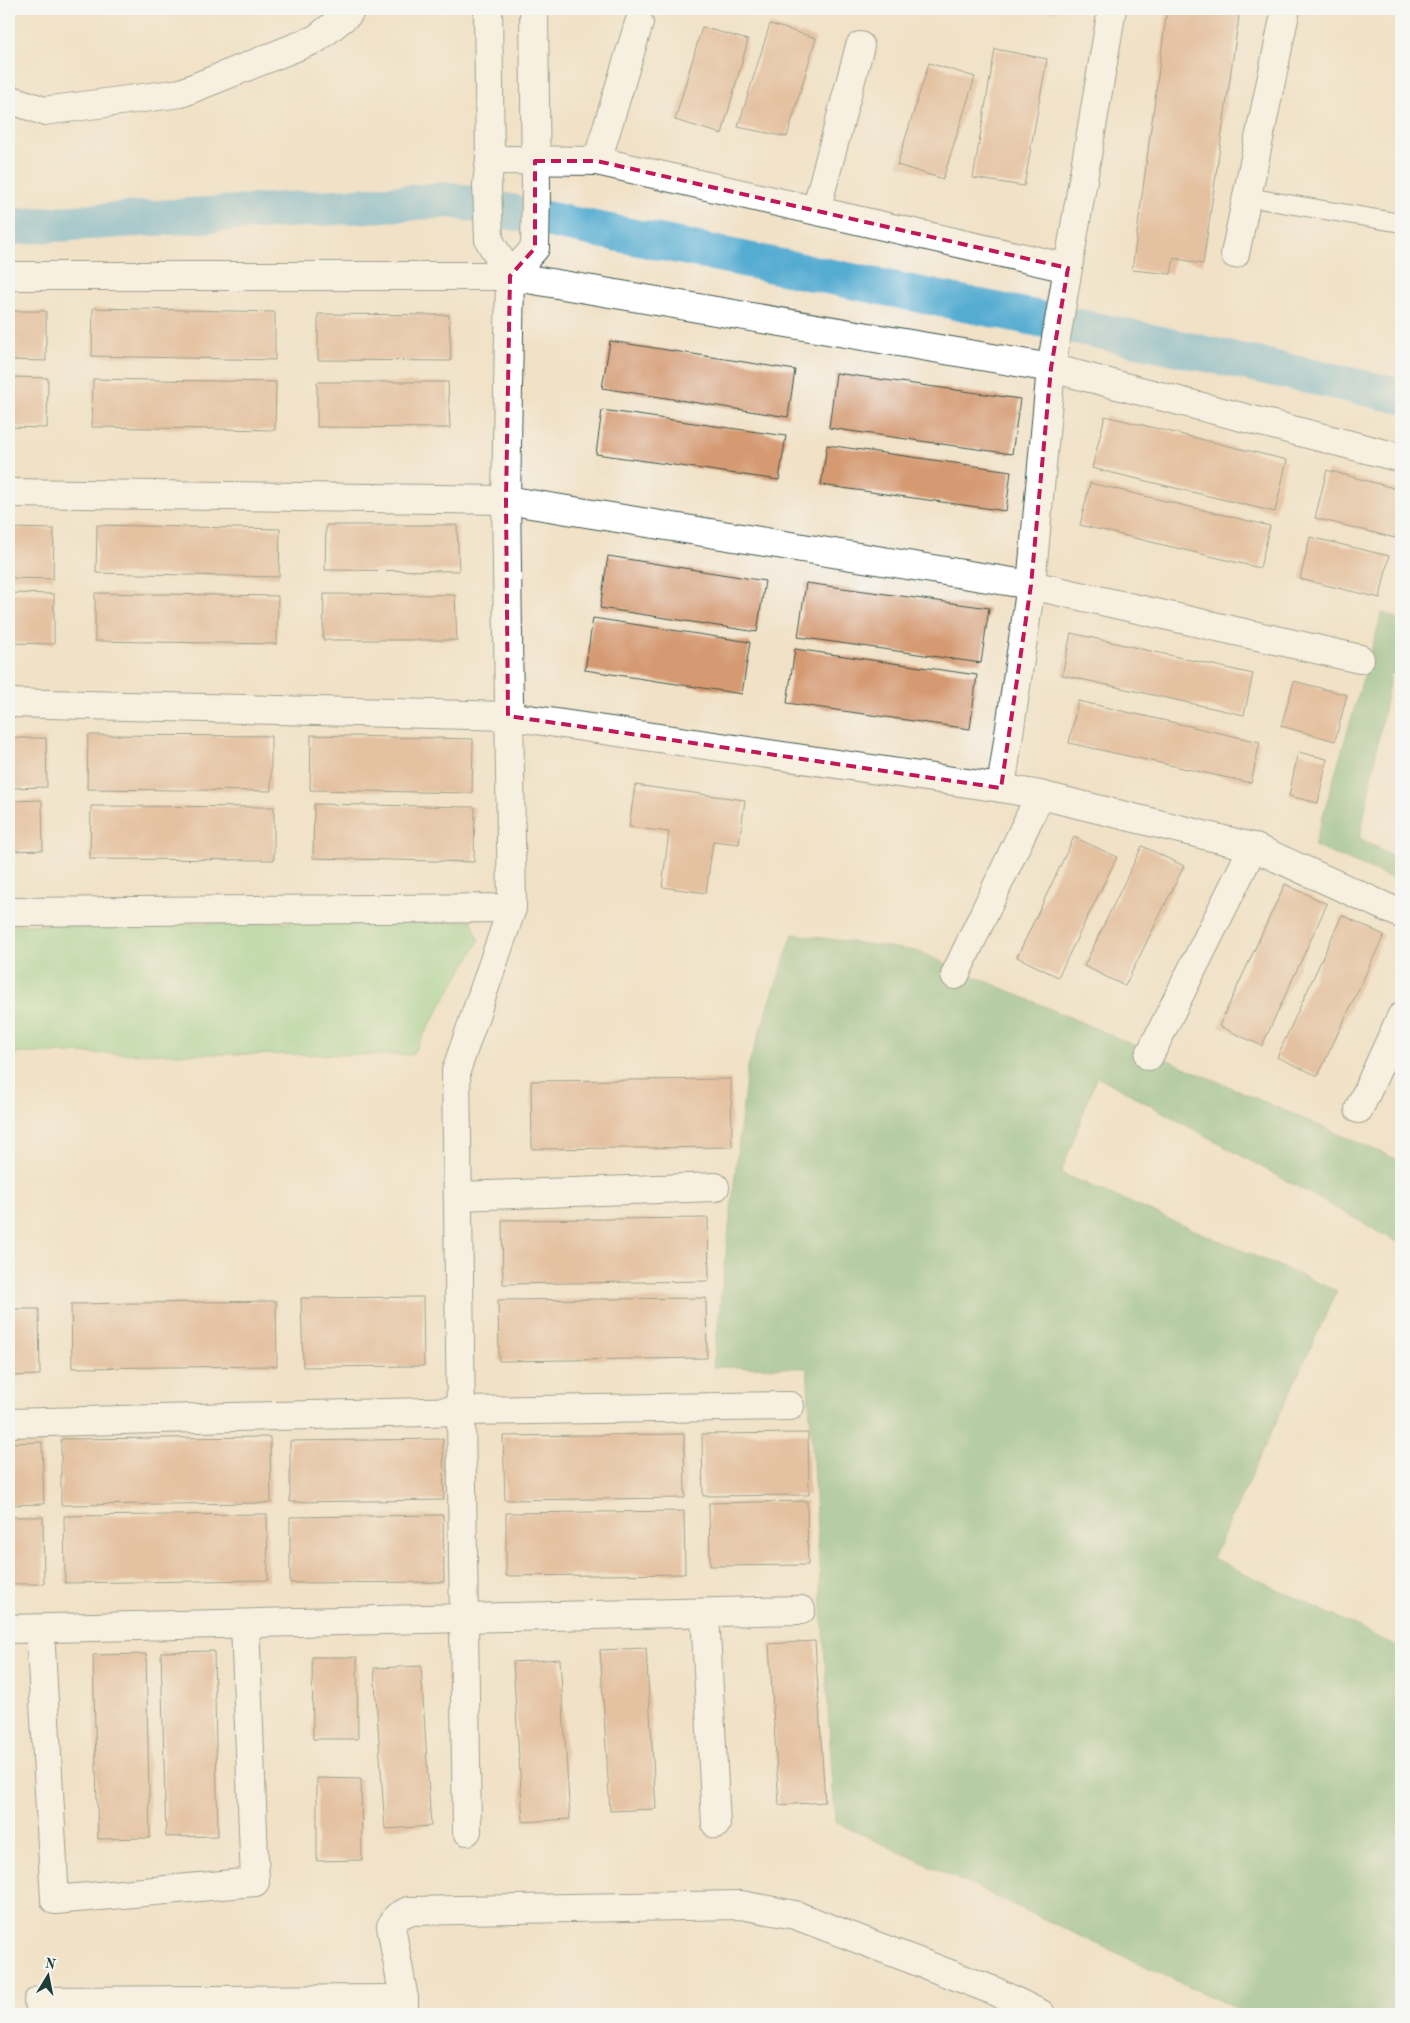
<svg xmlns="http://www.w3.org/2000/svg" width="1410" height="2023" font-family="'Old Standard TT',serif">
  <style>
    .green { fill: #8ad18c; stroke: #548760 }
    .forest { fill: #6fb378; stroke: #477856 }
    .lines { fill: none; stroke-linecap: round; stroke-linejoin: round }
    .canal { stroke: #54acd1; stroke-width: 36 }
    .building { fill: #d59a72 }
    .service-casing { stroke: #3e564a; stroke-width: 20 }
    .minor-casing { stroke: #3e564a; stroke-width: 30 }
    .service { stroke: #fff; stroke-width: 18 }
    .minor { stroke: #fff; stroke-width: 28 }
    .marked { fill: none; stroke: #c2185b; stroke-width: 4; stroke-dasharray: 10 6; stroke-linejoin: round }
  </style>
  <rect width="100%" height="100%" fill="#f6f6f2"/>
  <filter id="ink" filterUnits="userSpaceOnUse"><feTurbulence type="fractalNoise" baseFrequency=".02" numOctaves="2"/><feDisplacementMap in="SourceGraphic" scale="10" xChannelSelector="R" yChannelSelector="G"/><feConvolveMatrix kernelMatrix="1 2 1 2 8 2 1 2 1" color-interpolation-filters="sRGB"/></filter>
  <filter id="wash" filterUnits="userSpaceOnUse"><feTurbulence type="fractalNoise" baseFrequency=".0096" numOctaves="4" result="noise"/><feDisplacementMap in="SourceGraphic" scale="20" xChannelSelector="R" yChannelSelector="G"/><feGaussianBlur stdDeviation="1.12" result="paint"/><feColorMatrix in="noise" values="0 0 0 0 0 0 0 0 0 0 0 0 0 0 0 0 0 1.4 0 .05"/><feComposite in="paint" operator="in"/></filter>
  <g filter="url(#wash)">
    <rect width="100%" height="100%" fill="#f1e1c6"/>
    <!-- green -->
    <path class="green" d="M472 921 479 941 412 1055 9 1053V925Z"/>
    <!-- forest -->
    <g class="forest">
      <path d="M1382 613 1401 620V678L1391 673 1360 838 1401 860V882L1314 846Z"/>
      <path d="M793 934 917 951 1401 1161V1244L1097 1076 1061 1173 1337 1291 1213 1558 1401 1648V2014H1248L835 1822 807 1368 713 1367 747 1069Z"/>
    </g>
    <g class="lines">
      <!-- canal -->
      <path class="canal" d="M9 227 451 200 1114 334 1401 396"/>
    </g>
    <g id="blocks">
      <!-- building -->
      <g class="building">
        <path d="M1041 9H1055V12Z"/>
        <path d="M1167 9H1240L1203 264 1174 258 1171 274 1132 270Z"/>
        <path d="M770 24 816 38 787 137 738 127Z"/>
        <path d="M702 27 748 40 722 134 675 120Z"/>
        <path d="M995 49 1047 59 1024 186 973 178Z"/>
        <path d="M929 63 975 77 943 179 897 165Z"/>
        <path d="M93 308 275 312V360L92 356Z"/>
        <path d="M9 311H46V361L9 360Z"/>
        <path d="M318 314 449 315 451 361 318 360Z"/>
        <path d="M610 341 795 370 788 417 602 388Z"/>
        <path d="M836 373 1020 399 1012 454 829 428Z"/>
        <path d="M9 377 48 378 47 428 9 427Z"/>
        <path d="M93 379 276 382 275 430 92 427Z"/>
        <path d="M317 382H448L450 428 317 427Z"/>
        <path d="M602 410 786 436 779 480 596 454Z"/>
        <path d="M1105 416 1287 460 1275 512 1092 468Z"/>
        <path d="M827 445 1011 471 1006 511 821 485Z"/>
        <path d="M1327 470 1401 490V514L1395 538 1315 518Z"/>
        <path d="M1090 483 1270 526 1260 568 1080 525Z"/>
        <path d="M97 525 280 529 279 577 96 573Z"/>
        <path d="M326 525H457L459 571 325 570Z"/>
        <path d="M9 528 54 529 53 579 9 578Z"/>
        <path d="M1310 537 1389 556 1380 598 1300 579Z"/>
        <path d="M608 556 765 581 757 632 600 608Z"/>
        <path d="M806 583 989 608 981 663 798 637Z"/>
        <path d="M9 593 54 594V644L9 643Z"/>
        <path d="M95 593 278 596 277 644 95 641Z"/>
        <path d="M324 594 455 595 457 640H323Z"/>
        <path d="M593 618 750 642 742 694 585 670Z"/>
        <path d="M1071 633 1253 674 1244 715 1062 675Z"/>
        <path d="M795 649 977 675 970 729 787 703Z"/>
        <path d="M1294 681 1347 695 1335 741 1281 726Z"/>
        <path d="M1078 701 1260 742 1251 783 1069 743Z"/>
        <path d="M88 735 271 736V791L87 789Z"/>
        <path d="M311 735 473 739 472 793 310 790Z"/>
        <path d="M9 738H46L47 787 9 788Z"/>
        <path d="M1298 752 1327 759 1318 803 1289 796Z"/>
        <path d="M635 785 745 800 739 844 713 841 706 893 662 887 669 832 629 827Z"/>
        <path d="M42 800 43 850 9 851V801Z"/>
        <path d="M314 804 475 807 474 862 313 858Z"/>
        <path d="M91 806 274 807V860L90 859Z"/>
        <path d="M1074 837 1117 857 1058 977 1017 957Z"/>
        <path d="M1142 846 1184 866 1125 986 1084 966Z"/>
        <path d="M1285 884 1327 904 1262 1046 1219 1026Z"/>
        <path d="M1342 915 1384 935 1318 1076 1277 1057Z"/>
        <path d="M731 1079 732 1147 532 1149 531 1081Z"/>
        <path d="M708 1218 709 1281 503 1284 502 1220Z"/>
        <path d="M423 1297 424 1366 303 1367 301 1298Z"/>
        <path d="M706 1298 707 1358 499 1361 498 1300Z"/>
        <path d="M276 1301 277 1366 72 1368 71 1304Z"/>
        <path d="M9 1309H39L40 1375 9 1376Z"/>
        <path d="M808 1433 809 1495 703 1496 702 1434Z"/>
        <path d="M684 1434 685 1498 505 1500 503 1436Z"/>
        <path d="M270 1437 271 1503 61 1505V1439Z"/>
        <path d="M443 1439 444 1500 290 1502V1441Z"/>
        <path d="M42 1442 44 1504 9 1505V1443Z"/>
        <path d="M807 1501 808 1565 710 1566 709 1503Z"/>
        <path d="M684 1511 685 1574 506 1576V1513Z"/>
        <path d="M267 1514 268 1580 65 1583 64 1516Z"/>
        <path d="M443 1515 444 1582 290 1583V1517Z"/>
        <path d="M9 1517H43L44 1584H9Z"/>
        <path d="M815 1641 825 1802 779 1805 769 1644Z"/>
        <path d="M646 1648 656 1809 610 1811 600 1650Z"/>
        <path d="M214 1651 218 1836 166 1837 161 1652Z"/>
        <path d="M146 1654 150 1838 98 1839 93 1655Z"/>
        <path d="M312 1657H357L358 1739H313Z"/>
        <path d="M560 1659 570 1819 523 1822 513 1662Z"/>
        <path d="M421 1666 431 1826 385 1829 374 1668Z"/>
        <path d="M317 1778 361 1779 362 1860 317 1861Z"/>
      </g>
    </g>
  </g>
  <g filter="url(#ink)">
    <use href="#blocks" fill-opacity="0" stroke="#3e564a" stroke-width="1"/>
    <g class="lines">
      <defs>
        <path id="service" d="M1247 197 1401 223"/>
        <g id="minor">
          <path d="M9 99 44 111 181 93 316 39 348 14 351 9"/>
          <path d="M490 160 597 161 1068 268"/>
          <path d="M597 161 639 23"/>
          <path d="M816 210 860 46"/>
          <path d="M1235 254 1286 9"/>
          <path d="M9 276H510L1051 368 1401 458"/>
          <path d="M510 276 535 248 536 189 534 9"/>
          <path d="M9 493 506 500 1031 585 1360 659"/>
          <path d="M9 703 508 716 1001 788 1040 795 1253 847 1401 914"/>
          <path d="M1001 788 1031 585 1051 368 1112 9"/>
          <path d="M9 912 512 908"/>
          <path d="M955 975 1040 795"/>
          <path d="M1149 1056 1253 847"/>
          <path d="M1359 1109 1401 1017"/>
          <path d="M458 1196 715 1187"/>
          <path d="M9 1423 461 1411 790 1406"/>
          <path d="M705 1613 716 1824"/>
          <path d="M9 1629 801 1610"/>
          <path d="M40 1629 55 1900 255 1882 245 1624"/>
          <path d="M467 1831 456 1071 512 908 506 500 510 276 489 240 487 185 490 160 488 9"/>
          <path d="M38 2001 404 1999"/>
          <path d="M404 2014V1999L391 1926 397 1917 408 1911 741 1905 795 1915 992 1990 1041 2014"/>
        </g>
      </defs>
      <!-- service casing -->
      <use href="#service" class="service-casing"/>
      <!-- minor casing -->
      <use href="#minor" class="minor-casing"/>
      <!-- service -->
      <use href="#service" class="service"/>
      <!-- minor -->
      <use href="#minor" class="minor"/>
    </g>
  </g>
  <!-- marked area -->
  <path d="M0 0H1410V2023H0ZM535 161H597L1068 268 1051 368 1031 585 1001 788 508 716 506 500 510 276 535 248Z" fill="#f1e1c6" fill-opacity=".55" fill-rule="evenodd"/>
  <path class="marked" d="M535 161H597L1068 268 1051 368 1031 585 1001 788 508 716 506 500 510 276 535 248Z"/>
  <!-- margin -->
  <rect width="1410" height="2023" fill="none" stroke="#f6f6f2" stroke-width="30"/>
  <!-- north arrow -->
  <g transform="translate(48 1976) rotate(10)" stroke="#f6f6f2" stroke-width="4" paint-order="stroke">
  <path d="M0-4L9 19L0 12L-9 19Z" fill="#1f3d34"/>
  <text y="-8" font-size="14" font-weight="bold" text-anchor="middle" fill="#1f3d34">N</text>
  </g>
</svg>
